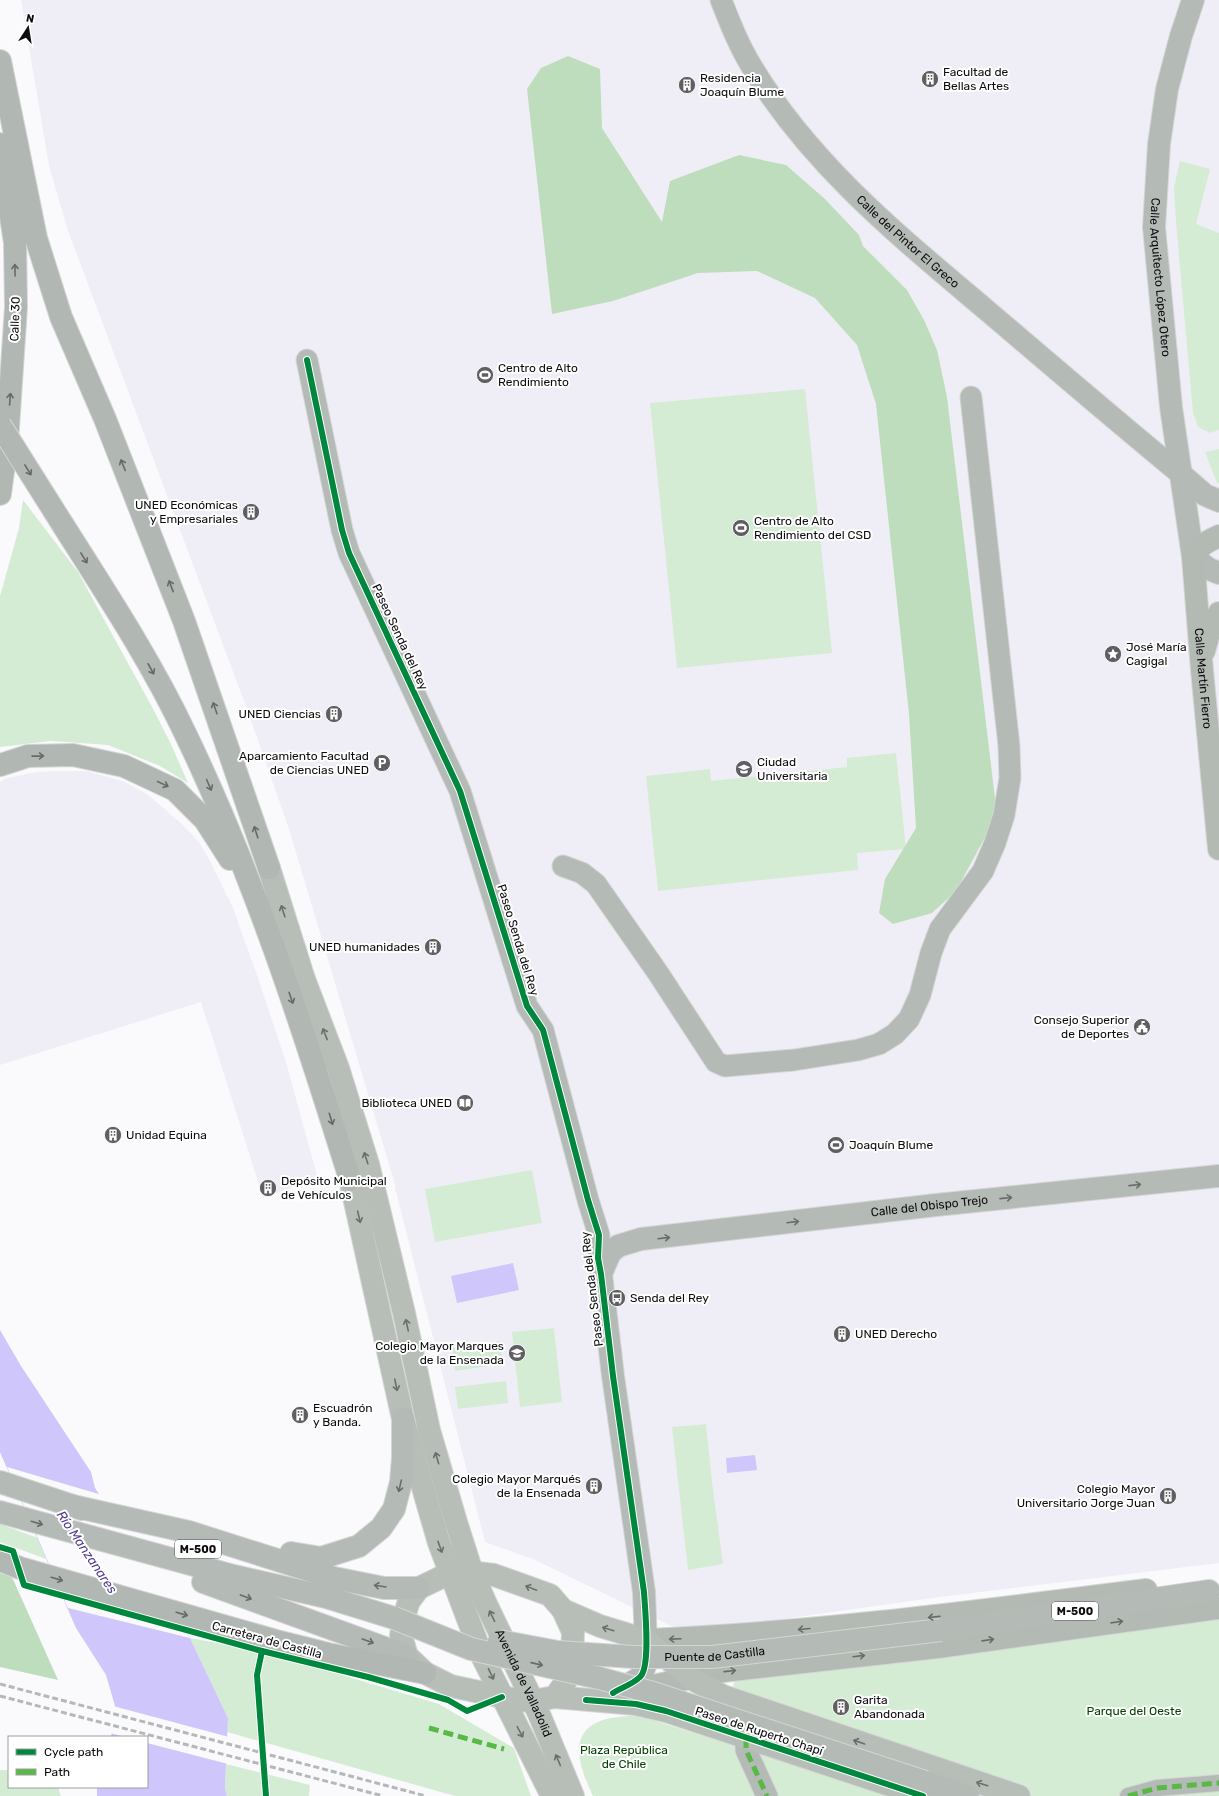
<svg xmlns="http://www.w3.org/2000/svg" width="1219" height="1796" font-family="Rubik,sans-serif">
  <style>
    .built { fill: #efeef7 }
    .green { fill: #d5ecd4 }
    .forest { fill: #beddbc }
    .water { fill: #cfc6fb }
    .pier { fill: #fafafd }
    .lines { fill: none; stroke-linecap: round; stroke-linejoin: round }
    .pedestrian-casing { stroke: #d5d5d6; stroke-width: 18 }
    .minor-casing { stroke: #d5d5d6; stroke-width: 23 }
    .tertiary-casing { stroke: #d5d5d6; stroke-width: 24 }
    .secondary-casing { stroke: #d5d5d6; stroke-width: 24 }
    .primary-casing { stroke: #d5d5d6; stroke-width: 24 }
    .trunk-casing { stroke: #d5d5d6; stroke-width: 24 }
    .motorway-casing { stroke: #d5d5d6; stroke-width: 24 }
    .pedestrian { stroke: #b4bab5; stroke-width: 16 }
    .minor { stroke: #b4bab5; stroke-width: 21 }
    .tertiary { stroke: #b4bab5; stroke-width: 22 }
    .secondary { stroke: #b3bab4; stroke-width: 22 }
    .primary { stroke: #b7beb8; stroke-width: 22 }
    .trunk { stroke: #b4bab5; stroke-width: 22 }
    .motorway { stroke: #b1b7b2; stroke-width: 22 }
    .rail { stroke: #b4b8b6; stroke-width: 3; stroke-dasharray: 6 3; stroke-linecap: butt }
    .trunk-bridge-casing { stroke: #d5d5d6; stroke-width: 24; stroke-linecap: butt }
    .motorway-bridge-casing { stroke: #d5d5d6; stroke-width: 24; stroke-linecap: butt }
    .trunk-bridge { stroke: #b4bab5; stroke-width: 22 }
    .motorway-bridge { stroke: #b1b7b2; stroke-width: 22 }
    .quiet { stroke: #58b947; stroke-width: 5; stroke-dasharray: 10 5; stroke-linecap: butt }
    .cycleway-casing { stroke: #fff; stroke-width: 8 }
    .cycleway { stroke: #00873e; stroke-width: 6 }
    .oneway { stroke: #676a68 }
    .oneway2 { stroke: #6a6e6c }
    .oneway3 { stroke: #686c6a }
    .oneway4 { stroke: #686c69 }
    .labels { text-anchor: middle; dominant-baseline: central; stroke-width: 4; stroke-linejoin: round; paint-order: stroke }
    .shield { fill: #fff; stroke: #555556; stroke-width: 1 }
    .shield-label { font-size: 11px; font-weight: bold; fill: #0c0c0e }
    .poi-label { font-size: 12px; fill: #0c0c0e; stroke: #fff; text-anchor: start }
    .street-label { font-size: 12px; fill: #0c0c0e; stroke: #fff }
    .park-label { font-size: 12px; fill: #034101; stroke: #fff }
    .water-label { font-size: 13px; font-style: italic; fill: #523b91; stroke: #fff }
  </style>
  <rect width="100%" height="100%" fill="#fafafd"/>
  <!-- built -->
  <g class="built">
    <path d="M21 0H1219V1563L947 1596 698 1631 671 1626 535 1560 485 1542 395 1188H396L289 829 247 709 68 231 49 166Z"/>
    <path d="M55 771H86L123 781 147 794 182 824 199 842 209 859 233 908 258 978 286 1062 318 1179 263 1197 201 1002 0 1065V782L7 778 37 772Z"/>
  </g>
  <!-- green -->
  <g class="green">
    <path d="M1180 161 1210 169 1196 224 1219 233V430L1210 433 1198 427 1193 413 1176 222 1174 187Z"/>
    <path d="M805 389 832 653 677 668 650 403Z"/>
    <path d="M1219 449V483H1217L1205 452Z"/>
    <path d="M23 500 78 572 151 705 170 742 188 783 160 766 108 745 51 741 0 747V596L19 528Z"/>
    <path d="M896 753 906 849 857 853 858 870 658 891 646 776 710 769 711 781 847 767V758Z"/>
    <path d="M532 1170 542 1223 435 1242 425 1189Z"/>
    <path d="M554 1328 562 1402 520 1407 512 1332Z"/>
    <path d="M500 1341 503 1364 455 1371 452 1348Z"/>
    <path d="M506 1381 508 1403 458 1409 455 1387Z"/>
    <path d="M706 1424 712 1482 723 1564 688 1570 672 1427Z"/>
    <path d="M0 1524 38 1538 46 1559 0 1542Z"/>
    <path d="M1219 1617V1796H593C578 1765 565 1727 611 1718 620 1717 630 1715 638 1716 648 1718 659 1722 668 1725 690 1732 711 1738 733 1745V1687L736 1673Z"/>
    <path d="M190 1638 262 1651 439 1704 514 1748 531 1796H455L227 1732 228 1718Z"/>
    <path d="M226 1764 310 1785 309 1796H227L225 1788Z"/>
    <path d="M0 1770H9V1787H58L61 1796H0Z"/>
  </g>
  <!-- forest -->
  <g class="forest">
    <path d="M568 56 600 69 602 128 662 222 670 181 739 155 786 165 825 199 859 235 863 246 907 290 924 320 937 350 947 397 997 815 956 891 932 913 893 924 879 913 885 879 916 828 909 714 876 404 857 345 815 298 757 271 698 273 613 301 552 314 527 89 541 68Z"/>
    <path d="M0 1573 12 1577 58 1680 0 1667Z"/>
  </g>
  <!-- water -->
  <g class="water">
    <path d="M513 1263 519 1290 457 1303 451 1276Z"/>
    <path d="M0 1330 21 1366 91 1472 95 1488 190 1638 228 1718 225 1788 227 1796H97V1787H147V1737H111L115 1706 106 1675 76 1628 0 1452Z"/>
    <path d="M755 1455 757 1470 727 1473 726 1458Z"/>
  </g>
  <!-- pier -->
  <g class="pier">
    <path d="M7 1467 102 1495 190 1638 68 1608Z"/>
    <path d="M113 1706 229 1737 228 1764 147 1743V1737H125L110 1733Z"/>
  </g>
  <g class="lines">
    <defs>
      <path id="pedestrian" d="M1128 1796 1157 1788 1219 1783"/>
      <g id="minor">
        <path id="s1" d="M721 0C730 23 739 46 752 67 810 164 899 236 984 308 1050 364 1115 420 1182 475"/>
        <path d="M307 360 342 530 349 553 460 791 527 1006 543 1030 588 1200 599 1235 598 1258 601 1274"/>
        <path d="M563 866 582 873 596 884 658 973 716 1062 725 1066 794 1060 858 1050 879 1044 895 1034 909 1019 920 995 931 953 940 929 983 871 995 843 1004 815 1010 778 1009 746 971 397"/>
        <path d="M746 1738V1750L767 1796"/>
      </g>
      <g id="tertiary">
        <path id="s2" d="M1193 0 1181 36 1167 89 1159 144 1154 227 1171 407 1193 557 1209 569 1219 573"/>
        <path d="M1182 475 1205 495 1219 501"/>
        <path id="s3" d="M614 1693 641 1677 646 1663 645 1617 644 1592 613 1376 601 1274 610 1253 618 1246 641 1239 936 1205 1219 1176"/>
      </g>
      <g id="secondary">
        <path id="s4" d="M1219 536C1208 541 1199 545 1193 557L1202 670 1219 849"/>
        <path d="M1204 651 1209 633 1219 613"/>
        <path d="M646 1640C813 1633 980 1611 1146 1590"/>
        <path d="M634 1690 723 1671 938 1647 1219 1608"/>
      </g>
      <g id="primary">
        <path id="s5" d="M269 868 304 979 338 1068 368 1164 404 1313 429 1430 456 1522 472 1572 486 1604 539 1714 573 1796"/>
        <path d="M350 1179 403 1419 439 1543 482 1656 552 1796"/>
        <path d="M563 1610 600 1626 646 1640 692 1679 723 1696 1019 1796"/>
        <path d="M555 1697 565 1683 572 1661 573 1632 563 1610 550 1595 494 1575 461 1571 450 1573 419 1588 409 1601 403 1620 401 1636 407 1656 425 1673 451 1686 517 1700 533 1701 555 1697 636 1704 666 1711 923 1796"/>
      </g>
      <g id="trunk">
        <path d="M0 1482 82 1509"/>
        <path d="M68 1505 189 1532 334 1578 384 1588H419"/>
        <path d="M0 1512 234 1576 326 1597 394 1618"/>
        <path d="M291 1553 321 1558 359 1546 381 1528 394 1509 401 1482 403 1458V1419"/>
        <path d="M203 1582 407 1656"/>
        <path d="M941 1630 1209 1591"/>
        <path d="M925 1782 968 1796"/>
      </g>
      <g id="motorway">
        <path d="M0 61 36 238 61 317 105 419 184 621 269 868"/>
        <path d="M0 144 15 243 16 307 7 442 0 494"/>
        <path d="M63 525C106 593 151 661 185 733 254 876 303 1028 350 1179"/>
        <path d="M0 765 28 756 73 755 124 766 175 790 205 820 230 859"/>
        <path d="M0 1560 20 1568 280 1642 328 1654 425 1673"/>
      </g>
    </defs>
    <!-- pedestrian casing -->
    <use href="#pedestrian" class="pedestrian-casing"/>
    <!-- minor casing -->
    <use href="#minor" class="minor-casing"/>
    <!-- tertiary casing -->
    <use href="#tertiary" class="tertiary-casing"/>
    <!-- secondary casing -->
    <use href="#secondary" class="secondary-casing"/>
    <!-- primary casing -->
    <use href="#primary" class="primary-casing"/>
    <!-- trunk casing -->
    <use href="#trunk" class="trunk-casing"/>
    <!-- motorway casing -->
    <use href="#motorway" class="motorway-casing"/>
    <!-- pedestrian -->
    <use href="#pedestrian" class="pedestrian"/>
    <!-- minor -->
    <use href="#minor" class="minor"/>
    <!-- tertiary -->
    <use href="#tertiary" class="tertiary"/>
    <!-- secondary -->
    <use href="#secondary" class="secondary"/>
    <!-- primary -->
    <use href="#primary" class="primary"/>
    <!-- trunk -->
    <use href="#trunk" class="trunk"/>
    <!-- motorway -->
    <use href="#motorway" class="motorway"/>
    <!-- rail -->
    <g class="rail">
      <path d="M0 1684 426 1796"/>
      <path d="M0 1696 383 1796"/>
    </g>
    <defs>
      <g id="trunk-bridge">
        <path d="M394 1618 471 1649 599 1678 650 1692 925 1782"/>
        <path id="s6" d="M499 1641 558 1652 633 1657H712L941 1630"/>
      </g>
      <path id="motorway-bridge" d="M0 425 63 525"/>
    </defs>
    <!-- trunk-bridge casing -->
    <use href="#trunk-bridge" class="trunk-bridge-casing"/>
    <!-- motorway-bridge casing -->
    <use href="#motorway-bridge" class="motorway-bridge-casing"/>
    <!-- trunk-bridge -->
    <use href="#trunk-bridge" class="trunk-bridge"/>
    <!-- motorway-bridge -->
    <use href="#motorway-bridge" class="motorway-bridge"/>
    <!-- quiet -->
    <g class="quiet">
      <path d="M429 1728 504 1749"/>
      <path d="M746 1738V1750L767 1796"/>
      <path d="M1128 1796 1157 1788 1219 1783"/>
    </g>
    <defs>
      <g id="cycleway">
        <path d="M307 360 342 530 349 553 460 791 527 1006 543 1030 588 1200 599 1235 598 1258 601 1274 613 1376 644 1592C645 1609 651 1667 640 1677 633 1684 621 1688 613 1693"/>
        <path d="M0 1547 13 1551 24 1585 262 1651 368 1677 448 1700 467 1711 502 1697"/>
        <path d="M262 1651 257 1675 266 1796"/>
        <path d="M586 1700 636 1704 666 1711 923 1796"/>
      </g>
    </defs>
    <!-- cycleway casing -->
    <use href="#cycleway" class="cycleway-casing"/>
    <!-- cycleway -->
    <use href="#cycleway" class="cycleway"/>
  </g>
  <!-- one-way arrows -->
  <defs><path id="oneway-shaft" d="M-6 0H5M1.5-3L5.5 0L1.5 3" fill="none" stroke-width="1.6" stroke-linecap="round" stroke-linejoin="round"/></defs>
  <g class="oneway">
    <use href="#oneway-shaft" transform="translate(15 270) rotate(-91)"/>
    <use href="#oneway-shaft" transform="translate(10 399) rotate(-86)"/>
    <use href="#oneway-shaft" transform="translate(123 465) rotate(-112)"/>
    <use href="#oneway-shaft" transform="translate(28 470) rotate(58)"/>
    <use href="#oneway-shaft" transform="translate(84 558) rotate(58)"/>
    <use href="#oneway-shaft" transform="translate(171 586) rotate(-111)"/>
    <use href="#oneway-shaft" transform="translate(151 669) rotate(61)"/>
    <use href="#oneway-shaft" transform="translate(215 708) rotate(-109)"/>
    <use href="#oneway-shaft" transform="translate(38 756) rotate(-1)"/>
    <use href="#oneway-shaft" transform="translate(163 784) rotate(25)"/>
    <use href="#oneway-shaft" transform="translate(209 785) rotate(66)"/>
    <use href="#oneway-shaft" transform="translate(256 832) rotate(-108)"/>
    <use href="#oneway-shaft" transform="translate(291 998) rotate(71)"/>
    <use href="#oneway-shaft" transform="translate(331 1119) rotate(73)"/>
    <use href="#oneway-shaft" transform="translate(57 1579) rotate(16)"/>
    <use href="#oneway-shaft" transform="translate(182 1614) rotate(16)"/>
  </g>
  <g class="oneway2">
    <use href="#oneway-shaft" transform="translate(283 911) rotate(-108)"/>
    <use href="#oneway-shaft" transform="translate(325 1034) rotate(-111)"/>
    <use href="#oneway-shaft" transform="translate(366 1158) rotate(-108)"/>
    <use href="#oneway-shaft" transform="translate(359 1217) rotate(77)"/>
    <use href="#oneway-shaft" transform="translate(407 1325) rotate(-102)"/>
    <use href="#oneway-shaft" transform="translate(396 1385) rotate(78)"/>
    <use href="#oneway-shaft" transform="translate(437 1458) rotate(-106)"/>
    <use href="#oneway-shaft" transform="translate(440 1547) rotate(70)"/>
    <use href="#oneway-shaft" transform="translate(531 1588) rotate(-158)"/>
    <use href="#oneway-shaft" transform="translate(492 1616) rotate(-116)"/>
    <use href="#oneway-shaft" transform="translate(608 1629) rotate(-163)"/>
    <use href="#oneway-shaft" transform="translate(491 1674) rotate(64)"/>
    <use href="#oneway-shaft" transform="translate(520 1732) rotate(62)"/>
    <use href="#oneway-shaft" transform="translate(859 1742) rotate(-161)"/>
    <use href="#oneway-shaft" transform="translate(558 1760) rotate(-113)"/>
    <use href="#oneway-shaft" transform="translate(982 1784) rotate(-162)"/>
  </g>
  <g class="oneway3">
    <use href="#oneway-shaft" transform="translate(1135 1185) rotate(-6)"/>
    <use href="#oneway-shaft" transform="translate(1006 1198) rotate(-6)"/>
    <use href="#oneway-shaft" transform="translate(793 1222) rotate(-7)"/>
    <use href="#oneway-shaft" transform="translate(664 1238) rotate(-7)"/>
    <use href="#oneway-shaft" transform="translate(400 1486) rotate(103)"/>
    <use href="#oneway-shaft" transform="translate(37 1523) rotate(16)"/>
    <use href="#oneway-shaft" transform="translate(380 1586) rotate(-171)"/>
    <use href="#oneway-shaft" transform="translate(246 1597) rotate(20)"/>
    <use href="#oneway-shaft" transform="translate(368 1641) rotate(20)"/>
    <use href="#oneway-shaft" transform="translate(537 1664) rotate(13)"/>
  </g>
  <g class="oneway4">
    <use href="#oneway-shaft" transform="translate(934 1617) rotate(174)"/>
    <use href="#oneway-shaft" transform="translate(1117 1622) rotate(-8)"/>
    <use href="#oneway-shaft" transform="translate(804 1629) rotate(175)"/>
    <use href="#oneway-shaft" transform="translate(675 1639) rotate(178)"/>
    <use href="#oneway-shaft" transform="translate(988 1640) rotate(-8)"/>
    <use href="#oneway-shaft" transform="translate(859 1656) rotate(-7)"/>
    <use href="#oneway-shaft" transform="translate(730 1671) rotate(-6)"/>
  </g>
  <!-- icons -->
  <defs>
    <symbol id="building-disc" viewBox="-11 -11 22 22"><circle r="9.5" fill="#5f5f62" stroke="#fff"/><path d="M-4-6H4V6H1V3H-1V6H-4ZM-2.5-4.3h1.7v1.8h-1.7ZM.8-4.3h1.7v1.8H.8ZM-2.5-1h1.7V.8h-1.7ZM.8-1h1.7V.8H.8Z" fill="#fff"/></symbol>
    <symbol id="stadium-disc" viewBox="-11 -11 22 22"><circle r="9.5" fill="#5f5f62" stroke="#fff"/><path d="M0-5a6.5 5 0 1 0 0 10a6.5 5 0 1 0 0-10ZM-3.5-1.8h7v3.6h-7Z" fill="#fff"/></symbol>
    <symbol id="sight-disc" viewBox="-11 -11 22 22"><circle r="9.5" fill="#5f5f62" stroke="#fff"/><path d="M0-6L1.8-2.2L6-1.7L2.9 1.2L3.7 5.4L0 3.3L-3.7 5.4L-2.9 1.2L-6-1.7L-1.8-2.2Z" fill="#fff"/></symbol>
    <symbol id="parking-disc" viewBox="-11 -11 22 22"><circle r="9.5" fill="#5f5f62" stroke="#fff"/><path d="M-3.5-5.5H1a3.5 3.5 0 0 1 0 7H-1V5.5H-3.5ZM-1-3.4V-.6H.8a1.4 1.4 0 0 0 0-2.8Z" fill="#fff"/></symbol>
    <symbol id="university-disc" viewBox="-11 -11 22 22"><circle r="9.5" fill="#5f5f62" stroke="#fff"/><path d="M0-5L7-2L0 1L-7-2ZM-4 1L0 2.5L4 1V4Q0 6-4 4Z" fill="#fff"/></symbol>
    <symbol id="civic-disc" viewBox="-11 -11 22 22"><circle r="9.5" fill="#5f5f62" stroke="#fff"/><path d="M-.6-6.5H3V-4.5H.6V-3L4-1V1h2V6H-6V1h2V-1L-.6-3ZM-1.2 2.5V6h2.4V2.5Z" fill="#fff"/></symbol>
    <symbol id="library-disc" viewBox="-11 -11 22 22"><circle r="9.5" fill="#5f5f62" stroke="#fff"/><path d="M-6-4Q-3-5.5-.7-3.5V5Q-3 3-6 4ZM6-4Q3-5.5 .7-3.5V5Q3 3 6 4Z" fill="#fff"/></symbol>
    <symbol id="bus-disc" viewBox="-11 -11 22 22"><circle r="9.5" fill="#5f5f62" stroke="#fff"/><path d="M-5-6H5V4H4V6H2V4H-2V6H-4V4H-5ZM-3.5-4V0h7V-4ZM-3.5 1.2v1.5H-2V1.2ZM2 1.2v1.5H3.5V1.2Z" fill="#fff"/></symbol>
    <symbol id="school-disc" viewBox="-11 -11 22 22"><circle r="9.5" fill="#5f5f62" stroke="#fff"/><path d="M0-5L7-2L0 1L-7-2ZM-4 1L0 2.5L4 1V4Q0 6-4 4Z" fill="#fff"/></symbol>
  </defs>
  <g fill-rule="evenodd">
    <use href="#building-disc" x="920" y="69" width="20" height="20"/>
    <use href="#building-disc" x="677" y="75" width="20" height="20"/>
    <use href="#stadium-disc" x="475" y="365" width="20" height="20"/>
    <use href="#building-disc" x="241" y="502" width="20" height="20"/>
    <use href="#stadium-disc" x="731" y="518" width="20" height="20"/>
    <use href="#sight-disc" x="1103" y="644" width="20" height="20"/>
    <use href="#building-disc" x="324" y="704" width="20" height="20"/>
    <use href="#parking-disc" x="372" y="753" width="20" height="20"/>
    <use href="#university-disc" x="734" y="759" width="20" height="20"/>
    <use href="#building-disc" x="423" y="937" width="20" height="20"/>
    <use href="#civic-disc" x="1132" y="1017" width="20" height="20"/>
    <use href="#library-disc" x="455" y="1093" width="20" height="20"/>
    <use href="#building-disc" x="103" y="1125" width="20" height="20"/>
    <use href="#stadium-disc" x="826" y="1135" width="20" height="20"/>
    <use href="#building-disc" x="258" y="1178" width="20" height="20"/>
    <use href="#bus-disc" x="607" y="1288" width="20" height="20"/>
    <use href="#building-disc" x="832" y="1324" width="20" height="20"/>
    <use href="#school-disc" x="507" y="1343" width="20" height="20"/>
    <use href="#building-disc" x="290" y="1405" width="20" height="20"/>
    <use href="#building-disc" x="584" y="1476" width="20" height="20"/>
    <use href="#building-disc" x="1158" y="1486" width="20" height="20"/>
    <use href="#building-disc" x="831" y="1697" width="20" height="20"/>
  </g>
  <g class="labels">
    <!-- shield labels -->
    <g class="shield">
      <rect x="175" y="1540" width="46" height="18" rx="3"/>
      <rect x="1052" y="1602" width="46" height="18" rx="3"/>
    </g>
    <g class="shield-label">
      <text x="198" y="1549">M-500</text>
      <text x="1075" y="1611">M-500</text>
    </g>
    <!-- poi labels -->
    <g class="poi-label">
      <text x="943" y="72">Facultad de<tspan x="943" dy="14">Bellas Artes</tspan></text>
      <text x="700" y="78">Residencia<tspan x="700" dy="14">Joaquín Blume</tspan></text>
      <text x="498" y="368">Centro de Alto<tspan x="498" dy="14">Rendimiento</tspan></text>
      <text x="238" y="505" text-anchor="end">UNED Económicas<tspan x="238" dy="14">y Empresariales</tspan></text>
      <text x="754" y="521">Centro de Alto<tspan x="754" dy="14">Rendimiento del CSD</tspan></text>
      <text x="1126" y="647">José María<tspan x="1126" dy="14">Cagigal</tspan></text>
      <text x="321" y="714" text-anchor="end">UNED Ciencias</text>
      <text x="369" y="756" text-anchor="end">Aparcamiento Facultad<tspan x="369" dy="14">de Ciencias UNED</tspan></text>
      <text x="757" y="762">Ciudad<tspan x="757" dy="14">Universitaria</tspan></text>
      <text x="420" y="947" text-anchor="end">UNED humanidades</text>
      <text x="1129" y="1020" text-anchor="end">Consejo Superior<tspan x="1129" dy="14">de Deportes</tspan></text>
      <text x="452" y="1103" text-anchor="end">Biblioteca UNED</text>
      <text x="126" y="1135">Unidad Equina</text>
      <text x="849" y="1145">Joaquín Blume</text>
      <text x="281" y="1181">Depósito Municipal<tspan x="281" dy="14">de Vehículos</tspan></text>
      <text x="630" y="1298">Senda del Rey</text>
      <text x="855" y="1334">UNED Derecho</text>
      <text x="504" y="1346" text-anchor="end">Colegio Mayor Marques<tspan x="504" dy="14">de la Ensenada</tspan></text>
      <text x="313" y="1408">Escuadrón<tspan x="313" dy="14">y Banda.</tspan></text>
      <text x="581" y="1479" text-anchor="end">Colegio Mayor Marqués<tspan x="581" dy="14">de la Ensenada</tspan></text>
      <text x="1155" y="1489" text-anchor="end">Colegio Mayor<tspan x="1155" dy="14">Universitario Jorge Juan</tspan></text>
      <text x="854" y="1700">Garita<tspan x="854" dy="14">Abandonada</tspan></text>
    </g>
    <!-- street labels -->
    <g class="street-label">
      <text stroke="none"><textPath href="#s1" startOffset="309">Calle del Pintor El Greco</textPath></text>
      <text stroke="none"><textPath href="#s2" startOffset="282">Calle Arquitecto López Otero</textPath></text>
      <text transform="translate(15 319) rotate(-88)">Calle 30</text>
      <text transform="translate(400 637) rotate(65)">Paseo Senda del Rey</text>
      <text stroke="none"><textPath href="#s4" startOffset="156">Calle Martín Fierro</textPath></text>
      <text transform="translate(518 940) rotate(73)">Paseo Senda del Rey</text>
      <text stroke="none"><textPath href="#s3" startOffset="786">Calle del Obispo Trejo</textPath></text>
      <text transform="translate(592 1289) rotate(-97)">Paseo Senda del Rey</text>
      <text transform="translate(267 1640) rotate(15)">Carretera de Castilla</text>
      <text stroke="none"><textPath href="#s6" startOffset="217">Puente de Castilla</textPath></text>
      <text stroke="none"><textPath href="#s5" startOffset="856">Avenida de Valladolid</textPath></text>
      <text transform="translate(759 1731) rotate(18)">Paseo de Ruperto Chapí</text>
    </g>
    <!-- park labels -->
    <g class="park-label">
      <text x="1134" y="1711">Parque del Oeste</text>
      <text x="624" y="1750">Plaza República<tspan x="624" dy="14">de Chile</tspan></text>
    </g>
    <!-- water labels -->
    <g class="water-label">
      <text transform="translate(87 1552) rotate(56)">Río Manzanares</text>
    </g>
  </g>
  <!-- legend -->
  <rect x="8" y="1736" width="140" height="52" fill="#ffffff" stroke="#9e9e9f"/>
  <rect x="16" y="1749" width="20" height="6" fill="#00873e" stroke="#9e9e9f"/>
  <text x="44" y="1756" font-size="12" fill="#0c0c0e">Cycle path</text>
  <rect x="16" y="1769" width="20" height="6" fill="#58b947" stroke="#9e9e9f"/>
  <text x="44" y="1776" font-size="12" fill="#0c0c0e">Path</text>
  <!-- north arrow -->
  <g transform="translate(28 28) rotate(12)" stroke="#ffffff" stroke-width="3" paint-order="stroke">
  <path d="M0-3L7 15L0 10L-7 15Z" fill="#0c0c0e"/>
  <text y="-6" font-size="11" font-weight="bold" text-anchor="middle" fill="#0c0c0e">N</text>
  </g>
</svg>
